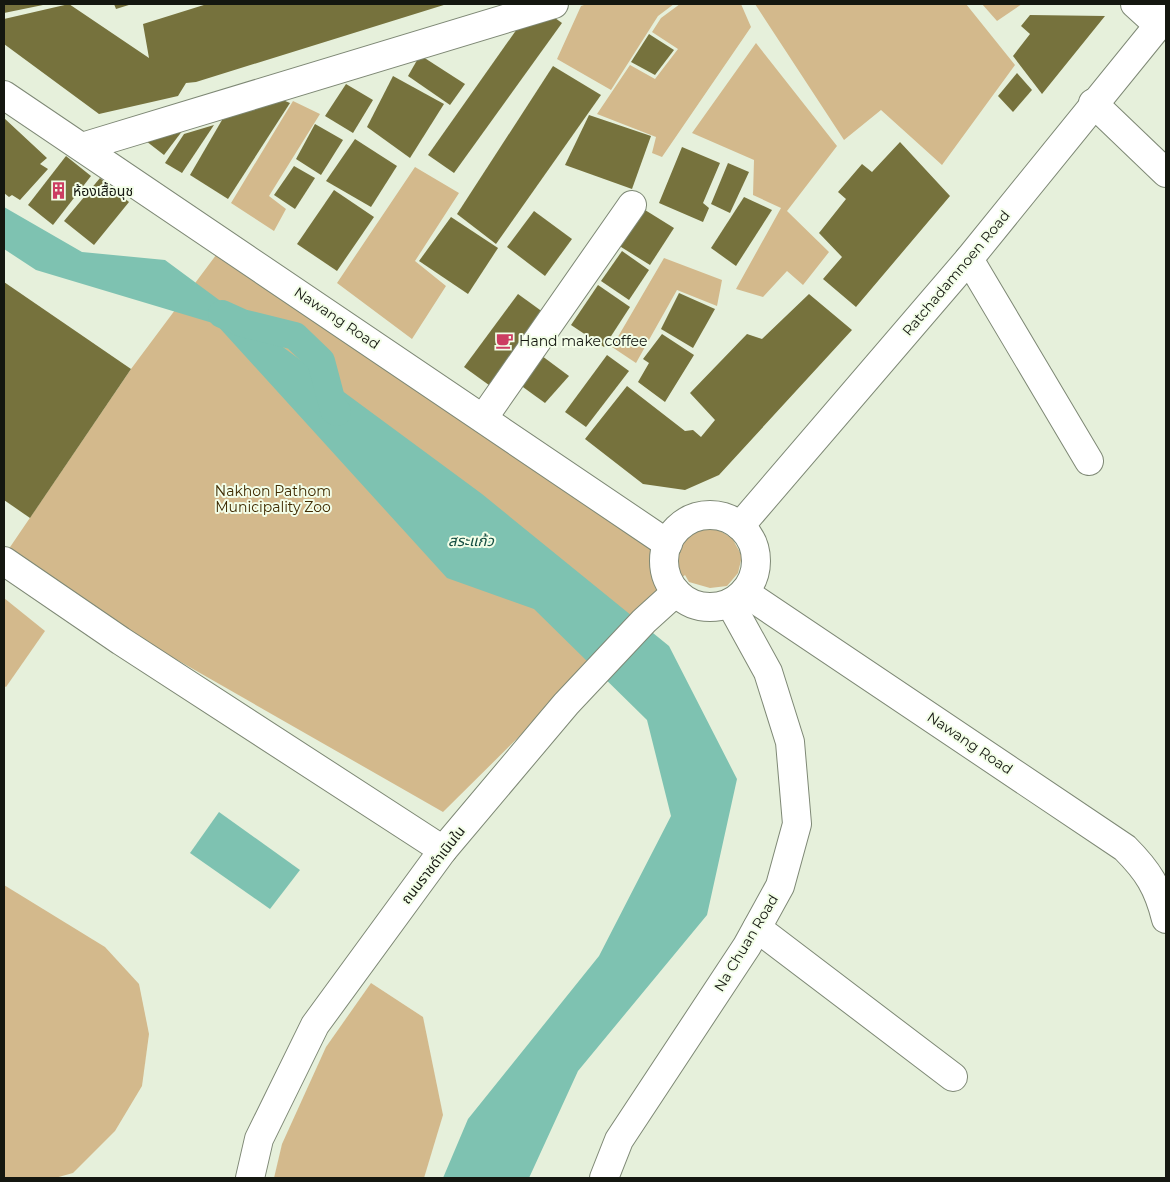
<svg xmlns="http://www.w3.org/2000/svg" width="1170" height="1182" font-family="Montserrat,'Noto Sans Thai',sans-serif">
  <style>
    .green { fill: #d3b98c }
    .water { fill: #7ec2b1 }
    .lines { fill: none; stroke-linecap: round; stroke-linejoin: round }
    .canal { stroke: #7ec2b1; stroke-width: 28 }
    .building { fill: #76723d }
    .minor-casing { stroke: #7e8875; stroke-width: 30 }
    .minor { stroke: #fff; stroke-width: 28 }
    .labels { text-anchor: middle; dominant-baseline: central; stroke-width: 4; stroke-linejoin: round; paint-order: stroke }
    .poi-label { font-size: 14px; fill: #141710; stroke: #f3fee8; text-anchor: start }
    .street-label { font-size: 14px; fill: #141710; stroke: #f3fee8 }
    .park-label { font-size: 14px; fill: #3e2a00; stroke: #f3fee8 }
    .water-label { font-size: 15px; font-style: italic; fill: #154f43; stroke: #f3fee8 }
  </style>
  <rect width="100%" height="100%" fill="#e6f0db"/>
  <!-- green -->
  <g class="green">
    <path d="M587 4H674L658 16 611 90 557 59 581 6Z"/>
    <path d="M680 4H741L751 27 662 157 652 153 656 137 597 114 630 65 655 79 678 49 652 32 661 18Z"/>
    <path d="M755 4H966L1015 65 942 165 881 110 844 140Z"/>
    <path d="M982 4H1022L997 21Z"/>
    <path d="M756 43 837 146 787 211 829 252 803 285 787 271 763 297 736 289 781 208 753 195 754 160 692 133Z"/>
    <path d="M293 101 320 114 269 196 286 209 274 231 231 203Z"/>
    <path d="M415 167 459 193 415 261 446 286 412 339 337 283Z"/>
    <path d="M225 243 681 544 695 528H715L732 538 742 556 738 573 727 586 710 588 689 582 685 575 671 586 443 812 4 561V556L131 369Z"/>
    <path d="M664 258 722 280 717 306 677 290 636 363 612 347Z"/>
    <path d="M4 598 45 631 6 687 4 686Z"/>
    <path d="M4 885 105 947 139 984 149 1034 142 1086 115 1131 73 1173 55 1178H4Z"/>
    <path d="M371 983 423 1017 443 1115 424 1178H274L282 1144 326 1047Z"/>
  </g>
  <!-- water -->
  <g class="water">
    <path d="M4 207 82 252 165 260 482 494 669 646 737 779 707 915 578 1071 529 1178H443L468 1119 599 956 671 816 647 720 534 609 447 578 216 324 36 270 4 249Z"/>
    <path d="M219 812 300 870 270 909 190 853Z"/>
  </g>
  <g class="lines">
    <!-- canal -->
    <path class="canal" d="M222 314 242 323 295 336 321 361 334 410 337 412"/>
  </g>
  <!-- building -->
  <g class="building">
    <path d="M4 4H43V5L4 13Z"/>
    <path d="M69 4 149 58 143 24 207 4H447L196 82 186 83 178 96 99 114 4 44V19Z"/>
    <path d="M114 4H132L116 9Z"/>
    <path d="M548 13 562 23 454 173 428 155 524 19Z"/>
    <path d="M1030 15 1105 16 1042 94 1013 56 1030 34 1021 26Z"/>
    <path d="M649 34 674 50 655 75 631 62Z"/>
    <path d="M420 55 465 84 450 105 408 76Z"/>
    <path d="M553 66 601 95 496 244 457 214Z"/>
    <path d="M1017 73 1032 90 1013 112 998 96Z"/>
    <path d="M393 76 444 104 410 158 367 127Z"/>
    <path d="M346 84 373 100 353 133 325 116Z"/>
    <path d="M273 96 290 103 228 199 190 175 222 120Z"/>
    <path d="M589 115 651 136 632 189 565 165Z"/>
    <path d="M4 118 47 158 40 164 48 169 20 200 12 195 9 197 4 193Z"/>
    <path d="M315 124 343 140 321 175 296 159Z"/>
    <path d="M214 125 182 173 165 163 184 134Z"/>
    <path d="M186 126 164 155 146 141Z"/>
    <path d="M355 139 397 166 371 207 326 181Z"/>
    <path d="M900 142 950 196 856 307 823 279 842 257 819 233 846 199 838 192 862 164 872 172Z"/>
    <path d="M682 147 720 163 703 203 709 208 703 222 659 203Z"/>
    <path d="M66 156 91 176 53 225 28 205Z"/>
    <path d="M728 163 749 172 730 213 711 204Z"/>
    <path d="M294 166 315 178 295 209 274 195Z"/>
    <path d="M100 178 129 202 94 245 64 221Z"/>
    <path d="M334 190 374 217 337 271 297 244Z"/>
    <path d="M744 197 772 210 736 266 711 248Z"/>
    <path d="M637 205 674 228 650 265 613 242Z"/>
    <path d="M534 211 572 239 545 276 507 247Z"/>
    <path d="M451 217 498 248 468 294 419 261Z"/>
    <path d="M622 251 649 270 629 300 601 281Z"/>
    <path d="M4 282 131 369 30 518 4 500Z"/>
    <path d="M598 285 630 307 604 347 571 325Z"/>
    <path d="M679 293 715 309 693 348 661 329Z"/>
    <path d="M518 294 547 315 493 388 464 367Z"/>
    <path d="M809 294 852 330 719 475 685 490 643 484 585 439 627 386 685 431 693 430 701 437 715 420 690 393 747 334 762 339Z"/>
    <path d="M662 334 694 355 665 402 638 382 649 363 643 359Z"/>
    <path d="M538 353 569 376 545 403 516 382Z"/>
    <path d="M607 355 629 371 586 427 565 412Z"/>
  </g>
  <g class="lines">
    <defs>
      <g id="minor">
        <path d="M1135 4 1158 25"/>
        <path d="M4 95 668 544"/>
        <path d="M1093 103 1166 173"/>
        <path d="M82 147 554 4"/>
        <path d="M969 259 1089 461"/>
        <path d="M484 417 632 205"/>
        <circle cx="710" cy="561" r="46"/>
        <path d="M740 526 969 259 1166 16"/>
        <path d="M4 561 121 641 443 850"/>
        <path d="M744 592 1125 848C1148 871 1158 887 1166 919"/>
        <path d="M757 928 953 1077"/>
        <path d="M250 1178 259 1139 315 1025 443 850 566 704 644 621 676 592"/>
        <path d="M604 1178 619 1140 747 946 780 886 797 824 790 742 768 672 730 603"/>
      </g>
    </defs>
    <!-- minor casing -->
    <use href="#minor" class="minor-casing"/>
    <!-- minor -->
    <use href="#minor" class="minor"/>
  </g>
  <!-- icons -->
  <defs>
    <symbol id="building-bare" viewBox="-9 -9 18 18"><path d="M-4-6H4V6H1V3H-1V6H-4ZM-2.5-4.3h1.7v1.8h-1.7ZM.8-4.3h1.7v1.8H.8ZM-2.5-1h1.7V.8h-1.7ZM.8-1h1.7V.8H.8Z" fill="#cc3d62" stroke="#f3fee8" stroke-width="2.5" paint-order="stroke"/></symbol>
    <symbol id="cafe-bare" viewBox="-9 -9 18 18"><path d="M-5.5-4.5H6V0H3Q3 3.5 0 3.5H-2.5Q-5.5 3.5-5.5 0ZM3-3.2v2h1.7v-2ZM-6 4.5H4V6H-6Z" fill="#cc3d62" stroke="#f3fee8" stroke-width="2.5" paint-order="stroke"/></symbol>
  </defs>
  <g fill-rule="evenodd">
    <use href="#building-bare" x="46" y="178" width="25" height="25"/>
    <use href="#cafe-bare" x="492" y="328" width="25" height="25"/>
  </g>
  <g class="labels">
    <!-- poi labels -->
    <g class="poi-label">
      <text x="73" y="191">ห้องเสื้อนุช</text>
      <text x="519" y="341">Hand make coffee</text>
    </g>
    <!-- street labels -->
    <g class="street-label">
      <text transform="translate(956 273) rotate(-50)">Ratchadamnoen Road</text>
      <text transform="translate(337 318) rotate(34)">Nawang Road</text>
      <text transform="translate(970 743) rotate(34)">Nawang Road</text>
      <text transform="translate(433 865) rotate(-52)">ถนนราชดำเนินใน</text>
      <text transform="translate(746 943) rotate(-59)">Na Chuan Road</text>
    </g>
    <!-- park labels -->
    <g class="park-label">
      <text x="273" y="491">Nakhon Pathom<tspan x="273" dy="16">Municipality Zoo</tspan></text>
    </g>
    <!-- water labels -->
    <g class="water-label">
      <text x="471" y="540">สระแก้ว</text>
    </g>
  </g>
  <!-- border -->
  <rect width="1170" height="1182" fill="none" stroke="#141710" stroke-width="10"/>
</svg>
